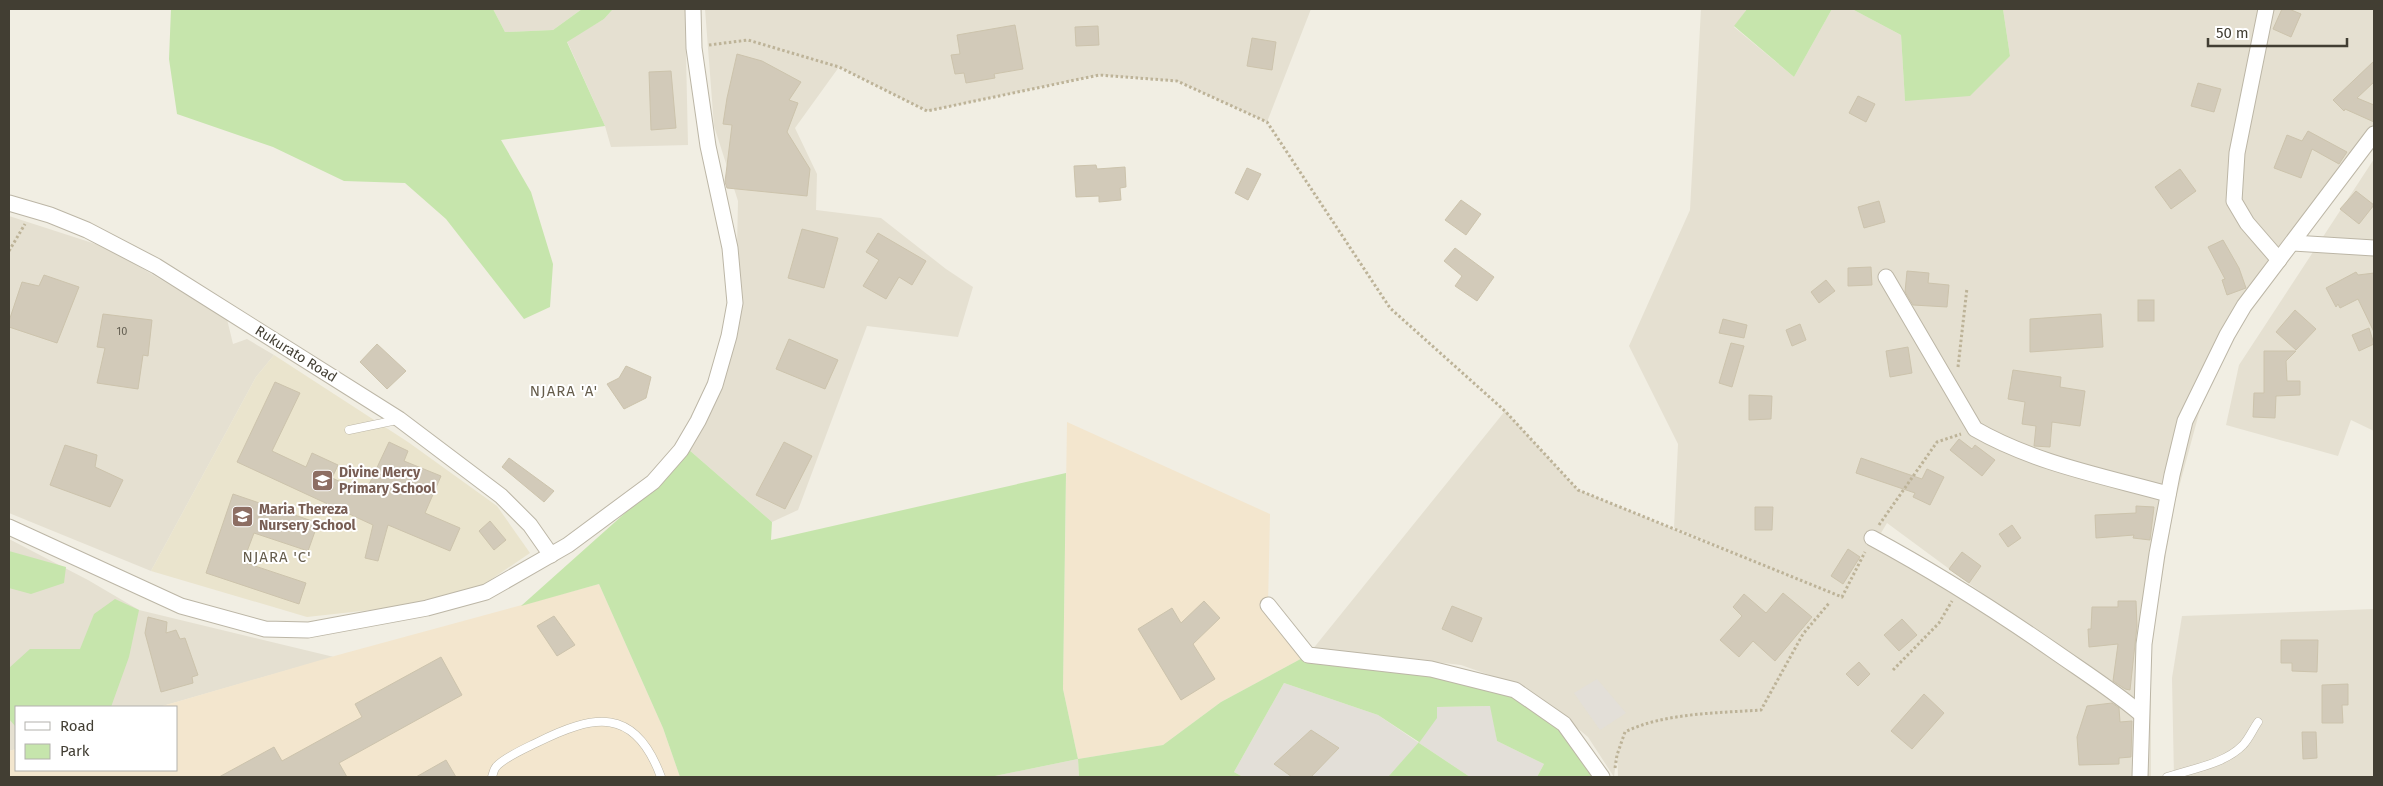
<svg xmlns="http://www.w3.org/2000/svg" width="2383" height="786" font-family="'Fira Sans',sans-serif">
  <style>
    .residential { fill: #e5e0d1; fill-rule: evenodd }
    .commercial { fill: #f3e6ce }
    .industrial { fill: #e3dfd8 }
    .education { fill: #eae4cd }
    .green { fill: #c6e5ac }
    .building { fill: #d2cab9; stroke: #ccc3ac }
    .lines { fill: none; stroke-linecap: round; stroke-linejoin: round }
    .service-casing { stroke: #bcb6a6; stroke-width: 9 }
    .minor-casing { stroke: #bcb6a6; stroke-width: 17 }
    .path { stroke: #bdb398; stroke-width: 3; stroke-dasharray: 2.5 2.5; stroke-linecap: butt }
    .service { stroke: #fff; stroke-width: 8 }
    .minor { stroke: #fff; stroke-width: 15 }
    .labels { text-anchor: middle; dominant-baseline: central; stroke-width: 4; stroke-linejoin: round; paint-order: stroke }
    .number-label { font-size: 11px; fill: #666154 }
    .street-label { font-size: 14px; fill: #423e33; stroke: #fff }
    .education-label { font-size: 14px; font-weight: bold; fill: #785e54; stroke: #fff; text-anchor: start }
    .neighbourhood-label { font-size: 15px; letter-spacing: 1px; fill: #655c4b; stroke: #fff }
  </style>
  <rect width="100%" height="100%" fill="#f1eee3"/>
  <!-- residential -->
  <g class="residential">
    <path d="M493 9H582L553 30 505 32Z"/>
    <path d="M613 9H685L688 145 611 147 605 126 567 41 604 19Z"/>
    <path d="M705 9H1311L1267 122 1177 81 1099 75 927 111 839 67 795 128 817 174 816 210 881 218 946 269 973 287 958 337 867 326 798 510 772 522 688 449 736 297 738 201 714 126Z"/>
    <path d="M1701 9H1747L1734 27 1794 77 1832 9H1852L1901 35 1905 101 2010 56 2003 9H2374V130L2212 365 2175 502 2151 640V777H1618L1617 754 1614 777 1588 737 1552 707 1518 685 1461 665 1401 658 1308 655 1505 411 1578 490 1757 563 1674 528 1678 444 1629 346 1690 210ZM1887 523 2135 706 1881 533Z"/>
    <path d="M2374 159V431L2351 420 2338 456 2226 425 2239 365Z"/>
    <path d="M9 216 108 248 227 319 233 344 247 339 274 355 256 377 151 571 9 513Z"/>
    <path d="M9 539 88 580 139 610 334 657 159 707H16V749L9 751Z"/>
    <path d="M2374 609V777H2174L2172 678 2182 616Z"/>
    <path d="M1078 759 1079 777H990Z"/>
  </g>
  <!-- commercial -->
  <g class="commercial">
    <path d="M1067 422 1270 514 1268 605 1308 655 1221 702 1163 745 1078 759 1063 689Z"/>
    <path d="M599 584 663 728 680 777H9V751L16 749V770H176V707H159L338 655Z"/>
  </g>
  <!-- industrial -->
  <g class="industrial">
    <path d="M1597 679 1626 713 1600 730 1574 693Z"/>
    <path d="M1284 683 1378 715 1419 743 1437 707 1491 706 1497 741 1544 764 1537 777H1470L1419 743 1388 777H1243L1234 772Z"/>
  </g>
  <!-- education -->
  <path class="education" d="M274 355 408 442 497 506 530 553 483 585 398 607 307 617 151 571 256 377Z"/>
  <!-- green -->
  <g class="green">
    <path d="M171 9H493L505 32 553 30 582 9H613L604 19 567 42 605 126 501 140 531 192 553 264 550 307 524 319 446 219 405 183 344 181 273 147 177 114 169 59Z"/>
    <path d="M1747 9H1832L1794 77 1734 26Z"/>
    <path d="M1852 9H2003L2010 56 1970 96 1905 101 1901 35Z"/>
    <path d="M688 449 772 522 771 540 1066 473 1063 689 1078 759 1163 745 1221 702 1308 655 1515 690 1564 724 1602 777H1537L1544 764 1497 741 1490 706 1437 707V718L1419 743 1470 777H1388L1419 742 1378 715 1284 683 1234 772 1243 777H1079L1078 759 990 777H680L663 728 599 584 521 606 671 472Z"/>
    <path d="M9 551 66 567 64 583 31 594 9 588Z"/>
    <path d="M115 599 139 610 129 657 111 707H16V727L9 719V668L30 649H80L94 614Z"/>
  </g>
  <!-- building -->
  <g class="building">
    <path d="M2282 9H2289L2301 14 2291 37 2273 29Z"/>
    <path d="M1015 25 1023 69 994 74 995 78 966 83 964 73 955 74 951 55 960 54 957 35Z"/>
    <path d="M1098 26 1099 45 1076 46 1075 27Z"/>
    <path d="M1252 38 1276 42 1272 70 1247 66Z"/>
    <path d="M737 54 762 61 801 82 789 100 798 103 787 132 810 169 807 196 727 188 725 182 732 125 723 124 727 98Z"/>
    <path d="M2374 61V82L2357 98 2374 105V122L2345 109 2344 111 2333 100Z"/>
    <path d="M671 71 676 128 651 130 649 72Z"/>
    <path d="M2198 83 2221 89 2214 112 2191 106Z"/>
    <path d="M1858 96 1875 104 1866 122 1849 113Z"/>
    <path d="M2308 131 2347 152 2339 164 2312 149 2301 178 2274 168 2287 135 2302 141Z"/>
    <path d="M1096 165 1097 169 1125 167 1126 187 1120 188 1121 200 1099 202V196L1076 197 1074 166Z"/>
    <path d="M1247 168 1261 174 1248 200 1235 193Z"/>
    <path d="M2180 169 2196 191 2171 209 2155 187Z"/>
    <path d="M2356 191 2374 205 2359 224 2340 209Z"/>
    <path d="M1461 200 1481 214 1466 235 1445 220Z"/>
    <path d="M1879 201 1885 222 1864 228 1858 207Z"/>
    <path d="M802 229 838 238 824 288 788 278Z"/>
    <path d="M878 233 926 261 912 285 899 277 886 299 863 286 879 260 866 252Z"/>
    <path d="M2223 240 2239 268 2246 288 2227 295 2222 280 2225 279 2208 247Z"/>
    <path d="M1455 248 1494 277 1477 301 1455 286 1462 276 1444 261Z"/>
    <path d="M1871 267 1872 285 1848 286V268Z"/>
    <path d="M1907 271 1929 273 1928 283 1949 285 1947 307 1913 305 1905 292Z"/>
    <path d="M2356 272 2358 275 2374 273V332L2358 299 2340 308 2338 304 2336 307 2326 288Z"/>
    <path d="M44 275 79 287 57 343 9 327V321L22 282 39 286Z"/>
    <path d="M1826 280 1835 291 1819 303 1811 292Z"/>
    <rect x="2138" y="300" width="16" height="21"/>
    <path d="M2295 310 2316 329 2296 350 2276 332Z"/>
    <path d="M103 314 152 320 148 356 143 355 138 389 97 383 105 348 97 347Z"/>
    <path d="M2101 314 2103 347 2030 352V319Z"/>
    <path d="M1723 319 1747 325 1744 338 1719 333Z"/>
    <path d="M1800 324 1806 340 1792 346 1786 330Z"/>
    <path d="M2369 328 2374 344 2359 351 2352 335Z"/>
    <path d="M789 339 838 360 825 389 776 369Z"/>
    <path d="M1731 343 1744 346 1732 387 1719 383Z"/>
    <path d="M377 344 406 371 387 389 360 362Z"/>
    <path d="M1908 347 1912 373 1890 377 1886 351Z"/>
    <path d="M2264 351H2296L2286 361 2287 381H2300V395L2276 396 2275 418 2253 417 2254 393H2264Z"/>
    <path d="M626 366 651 377 646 398 624 409 607 384 619 378Z"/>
    <path d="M2013 370 2061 377 2060 387 2085 391 2080 426 2052 422 2050 447 2034 446 2036 426 2022 424 2025 402 2008 399Z"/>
    <path d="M275 382 300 393 272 451 306 467 312 453 338 465 332 478 365 493 389 442 408 451 404 461 441 476 425 513 460 528 450 551 388 525 378 561 365 558 373 525 237 462Z"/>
    <path d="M1749 395 1772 396 1771 419 1749 420Z"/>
    <path d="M1959 439 1972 449 1975 445 1995 460 1982 476 1950 450Z"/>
    <path d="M784 442 812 456 785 509 756 495Z"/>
    <path d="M65 445 97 455 95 467 123 480 110 507 50 485Z"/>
    <path d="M509 458 554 491 544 502 502 467Z"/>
    <path d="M1861 458 1922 479 1927 469 1944 477 1930 505 1913 497 1915 493 1856 473Z"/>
    <path d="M233 494 318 523 308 551 254 533 243 562 306 583 299 604 206 573Z"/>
    <path d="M2136 506 2154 507 2150 540 2133 538 2134 535 2096 538 2095 515 2136 513Z"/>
    <path d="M1755 507H1773L1772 530H1755Z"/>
    <path d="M490 521 506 540 494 550 479 531Z"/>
    <path d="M2012 525 2021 538 2008 547 1999 534Z"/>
    <path d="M1848 549 1860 557 1843 584 1831 576Z"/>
    <path d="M1962 552 1981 566 1969 583 1949 569Z"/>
    <path d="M1783 593 1812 617 1775 661 1753 641 1739 657 1720 640 1742 616 1733 607 1744 594 1766 613Z"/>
    <path d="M1204 601 1220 618 1193 644 1215 679 1181 700 1138 629 1172 608 1181 623Z"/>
    <path d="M2118 601H2136L2137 626 2130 690 2125 689 2113 681 2118 644 2089 647 2088 629H2091L2092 607H2118Z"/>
    <path d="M1452 606 1482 618 1472 642 1442 629Z"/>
    <path d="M554 616 575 645 557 656 537 626Z"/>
    <path d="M148 617 167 622 166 633 176 630 180 639 185 638 198 675 192 677 193 683 161 692 145 633Z"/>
    <path d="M1902 619 1917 635 1899 651 1884 635Z"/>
    <path d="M2281 640H2318L2317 672 2292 671V663H2281Z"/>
    <path d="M441 657 462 695 339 763 347 777H219L274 747 282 761 362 717 355 704Z"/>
    <path d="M1859 662 1870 674 1858 686 1846 674Z"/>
    <path d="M2348 684V705H2342L2343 723H2322V685Z"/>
    <path d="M1924 694 1944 713 1912 749 1891 731Z"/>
    <path d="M2112 703 2119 708 2120 722 2132 721 2131 757 2119 758V764L2079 765 2077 737 2087 706Z"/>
    <path d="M1311 730 1339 748 1311 777H1292L1274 764Z"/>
    <path d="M2302 732H2316L2317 758 2303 759Z"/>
    <path d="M446 760 456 777H416Z"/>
  </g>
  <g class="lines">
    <defs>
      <g id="service">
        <path d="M349 430 397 420"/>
        <path d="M492 777C493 774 494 769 496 767 503 758 526 748 536 743 594 714 635 706 661 777"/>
        <path d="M2167 777C2191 769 2225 764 2243 745 2249 739 2253 729 2258 722"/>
      </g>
      <g id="minor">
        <path d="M2266 9 2237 153 2234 201 2247 223 2279 260"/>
        <path d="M9 203 50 215 87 230 156 266 399 419 501 496 530 525 551 555"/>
        <path d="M2293 243 2374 248"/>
        <path d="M1886 277 1975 429C2034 463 2103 476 2168 494"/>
        <path d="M9 527 181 606 265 629 308 630 427 608 486 592 568 545 653 482 681 450 698 421 715 385 729 336 735 303 730 248 708 146 694 48 693 9"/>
        <path d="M1872 538C1935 572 1995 610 2054 651 2084 672 2114 691 2141 714"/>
        <path d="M1268 605 1308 655 1431 669 1515 690 1564 724 1602 777"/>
        <path d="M2140 777 2144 644 2157 554 2172 475 2185 421 2227 335 2244 306 2374 134"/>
      </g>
    </defs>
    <!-- service casing -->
    <use href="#service" class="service-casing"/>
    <!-- minor casing -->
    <use href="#minor" class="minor-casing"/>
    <!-- path -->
    <g class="path">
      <path d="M709 45 748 40 839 67 927 111 1099 75 1177 81 1267 122 1390 308 1505 411 1578 490 1842 597 1865 552"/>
      <path d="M9 251 25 224"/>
      <path d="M1958 367 1967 288"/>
      <path d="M1879 525 1937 442 1961 434"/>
      <path d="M1893 670 1939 623 1952 601"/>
      <path d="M1615 768 1617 755 1625 732C1663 713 1718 713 1761 710L1803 634 1830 602"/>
    </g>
    <!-- service -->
    <use href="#service" class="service"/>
    <!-- minor -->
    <use href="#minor" class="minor"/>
  </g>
  <!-- icons -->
  <defs>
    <symbol id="school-square" viewBox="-11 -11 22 22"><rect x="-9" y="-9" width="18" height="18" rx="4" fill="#8d6e63" stroke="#fff"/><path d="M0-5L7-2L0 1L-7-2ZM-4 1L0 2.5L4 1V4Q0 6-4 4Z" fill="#fff"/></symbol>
  </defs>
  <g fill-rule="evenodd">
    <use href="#school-square" x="310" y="468" width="25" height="25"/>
    <use href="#school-square" x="230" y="504" width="25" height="25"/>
  </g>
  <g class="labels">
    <!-- number labels -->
    <g class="number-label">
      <text x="122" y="331">10</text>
    </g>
    <!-- street labels -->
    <g class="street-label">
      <text transform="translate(296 354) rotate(32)">Rukurato Road</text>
    </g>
    <!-- education labels -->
    <g class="education-label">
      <text x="339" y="472">Divine Mercy<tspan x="339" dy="16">Primary School</tspan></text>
      <text x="259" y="509">Maria Thereza<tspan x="259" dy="16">Nursery School</tspan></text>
    </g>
    <!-- neighbourhood labels -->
    <g class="neighbourhood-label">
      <text x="564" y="391">NJARA 'A'</text>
      <text x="277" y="557">NJARA 'C'</text>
    </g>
  </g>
  <!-- border -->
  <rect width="2383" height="786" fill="none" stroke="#423e33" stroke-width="20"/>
  <!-- legend -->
  <rect x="15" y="706" width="162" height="65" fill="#ffffff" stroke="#b3b2ad"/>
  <rect x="25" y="722" width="25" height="8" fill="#ffffff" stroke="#b3b2ad"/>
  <text x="60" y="731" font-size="15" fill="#423e33">Road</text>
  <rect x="25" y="744" width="25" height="15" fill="#c6e5ac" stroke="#b3b2ad"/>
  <text x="60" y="756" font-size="15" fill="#423e33">Park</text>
  <!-- scale -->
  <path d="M2208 38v8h139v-8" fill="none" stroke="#423e33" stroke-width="2.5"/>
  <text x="2216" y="38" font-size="15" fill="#423e33" stroke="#ffffff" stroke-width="4" paint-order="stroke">50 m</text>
</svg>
